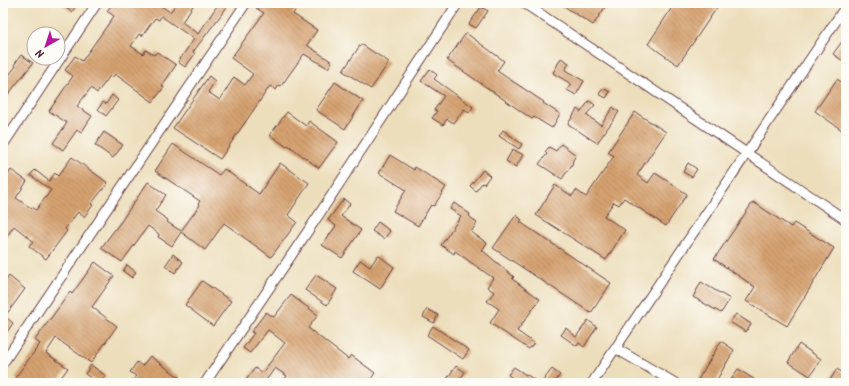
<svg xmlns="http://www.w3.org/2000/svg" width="849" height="386" font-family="Kalam,sans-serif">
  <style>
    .building { fill: url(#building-back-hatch) }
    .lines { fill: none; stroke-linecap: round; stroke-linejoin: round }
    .street-casing { stroke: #623c41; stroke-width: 11 }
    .street { stroke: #fff; stroke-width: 9 }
  </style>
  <defs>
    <pattern id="building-back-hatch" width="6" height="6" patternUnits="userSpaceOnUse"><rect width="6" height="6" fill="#d5a170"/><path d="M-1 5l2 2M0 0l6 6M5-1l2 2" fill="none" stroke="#af835c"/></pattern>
  </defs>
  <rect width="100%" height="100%" fill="#fdfcf7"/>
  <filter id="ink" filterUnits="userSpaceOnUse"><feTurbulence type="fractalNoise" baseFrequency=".025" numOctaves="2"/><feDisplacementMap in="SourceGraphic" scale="8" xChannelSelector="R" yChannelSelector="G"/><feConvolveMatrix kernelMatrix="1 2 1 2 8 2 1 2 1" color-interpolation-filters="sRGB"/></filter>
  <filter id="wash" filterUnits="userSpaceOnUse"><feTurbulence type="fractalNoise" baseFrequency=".012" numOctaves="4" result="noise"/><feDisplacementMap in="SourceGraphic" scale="16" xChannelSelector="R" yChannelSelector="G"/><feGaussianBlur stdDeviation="0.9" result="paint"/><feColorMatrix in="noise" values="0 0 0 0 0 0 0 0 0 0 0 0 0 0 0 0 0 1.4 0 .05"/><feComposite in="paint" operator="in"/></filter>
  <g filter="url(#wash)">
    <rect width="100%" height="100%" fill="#eddebb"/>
    <g id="blocks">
      <!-- building -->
      <g class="building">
        <path d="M59 3H78L72 12Z"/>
        <path d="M113 3H157L170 12 177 3H195L182 22 198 34 219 3H222L227 7 193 52 195 54 185 67 178 62 194 39 161 16 159 20 155 18 142 36 139 34 131 46 143 54 146 50 154 55 157 52 176 65 162 86 164 87 153 102 115 74 112 78 110 76 97 93 91 88 77 106 92 116 81 133 77 130 63 150 53 143 67 123 49 111 73 76 65 70 75 56 82 61 114 16 107 11Z"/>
        <path d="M260 3H300L293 14 317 30 307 45 332 62 328 68 304 54 281 86 279 85 276 90 270 86 220 159 173 128 209 76 215 81 208 92 220 100 234 77 245 85 253 74 231 58 264 13 256 8Z"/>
        <path d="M559 3H608L593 25Z"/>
        <path d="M675 3H720L678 65 648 44Z"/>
        <path d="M481 7 488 11 476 28 469 24Z"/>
        <path d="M466 33 504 61 497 71 544 102 543 103 560 114 552 128 534 117 532 119 447 60Z"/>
        <path d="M846 36V63L833 54Z"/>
        <path d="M361 44 389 62 371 89 343 71Z"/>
        <path d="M21 55 33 63 3 101V83L16 66 14 65Z"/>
        <path d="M561 58 569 63 565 70 584 81 576 95 567 90 571 84 553 73Z"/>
        <path d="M430 69 437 75 434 79 473 107 469 113 464 109 454 123 447 119 443 125 432 118 437 111 434 110 444 96 421 81Z"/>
        <path d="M837 79 846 85V133L815 111Z"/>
        <path d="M335 82 363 101 345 129 316 110Z"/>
        <path d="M603 88 610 92 606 98 599 94Z"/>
        <path d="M112 95 118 100 106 116 98 109 103 102 106 104Z"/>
        <path d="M589 101 595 105 586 115 601 125 613 107 619 112 597 143 568 124 577 109 581 112Z"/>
        <path d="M287 112 306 126 309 121 338 142 319 168 288 145 287 147 270 135Z"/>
        <path d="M635 112 666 132 637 175 648 183 655 173 687 194 666 226 624 198 619 205 614 202 604 216 625 230 606 260 536 215 555 185 572 196 576 190 586 197 614 156 608 152Z"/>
        <path d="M503 130 522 144 519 149 499 136Z"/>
        <path d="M104 132 123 145 113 158 95 145Z"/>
        <path d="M173 144 219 175 224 169 259 194 280 163 309 183 288 215 297 222 271 257 224 223 205 250 181 232 172 246 158 237 159 234 148 226 122 262 101 248 122 220 148 182 166 195 155 211 168 220 167 222 181 231 200 205 198 204 200 201 155 171Z"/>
        <path d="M561 144 576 155 572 162 573 163 562 179 539 164 547 154 545 152 549 147 556 151Z"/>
        <path d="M513 149 523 155 516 167 506 161Z"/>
        <path d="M390 155 414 170 415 167 446 187 434 206 431 205 418 226 393 211 406 190 379 173Z"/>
        <path d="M72 157 108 183 91 204 93 205 84 217 78 212 65 229 67 231 46 259 29 246 33 241 14 226 3 242V182L11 170 27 181 16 198 31 208 32 207 36 210 51 190 30 175 35 170 49 181 55 173 58 176Z"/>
        <path d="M688 163 697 169 692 177 683 172Z"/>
        <path d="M483 170 490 176 484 184 482 183 476 191 470 186Z"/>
        <path d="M344 199 350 204 341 216 361 230 342 258 322 245 336 226 328 220Z"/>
        <path d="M753 202 791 227 794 223 834 248 787 326 746 301 755 287 714 259Z"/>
        <path d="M454 203 470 214 469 216 477 223 471 232 487 243 482 250 514 277 512 279 540 299 517 331 534 343 529 349 490 323 499 309 487 301 494 292 487 287 493 278 455 251 454 254 441 245 461 216 450 209Z"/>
        <path d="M516 215 522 220 520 222 611 283 591 313 493 248Z"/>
        <path d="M378 222 390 231 384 239 372 231Z"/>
        <path d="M173 254 183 262 175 273 165 266Z"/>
        <path d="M378 255 394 267 380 289 353 271 360 260 370 267Z"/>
        <path d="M95 262 114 276 92 307 117 326 91 363 56 338 46 353 68 368 57 383H21L15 378 40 344 35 340 70 292 72 294Z"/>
        <path d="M127 265 136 272 132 278 123 271Z"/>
        <path d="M316 275 337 289 327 305 305 290Z"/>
        <path d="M9 276 25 289 3 319V284Z"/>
        <path d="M202 281 231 301 213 326 185 305Z"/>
        <path d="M701 282 730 299 721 313 693 297Z"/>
        <path d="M291 295 318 315 308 328 348 359 351 355 375 373 368 383H288L284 380 287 376 275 368 264 383H244L255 368 262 373 285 343 268 330 250 353 243 348 254 333 251 332 266 312 274 317Z"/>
        <path d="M427 309 438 315 434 323 423 317Z"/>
        <path d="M736 314 751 324 746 332 730 322Z"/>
        <path d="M7 318 13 323 3 338V324Z"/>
        <path d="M588 320 597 327 584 347 579 343 577 346 561 335 566 328 576 337Z"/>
        <path d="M433 326 469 350 463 359 427 335Z"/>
        <path d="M721 341 734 350 715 383H696Z"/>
        <path d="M799 344 821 359 810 376 788 362Z"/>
        <path d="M150 356 179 377 175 383H130L136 376 130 372 137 362 142 366Z"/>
        <path d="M91 365 106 376 101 383H98L85 374Z"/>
        <path d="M456 366 465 372 457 383H444Z"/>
        <path d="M514 367 526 375V374L539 383H520L508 375Z"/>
        <path d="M552 369 560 375 554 383H541Z"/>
        <path d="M738 369 760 383H729Z"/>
        <path d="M837 369 846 375V383H828Z"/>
      </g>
    </g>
  </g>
  <g filter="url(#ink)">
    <use href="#blocks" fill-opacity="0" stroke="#623c41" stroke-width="1"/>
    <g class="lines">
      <defs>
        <g id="street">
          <path d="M524 3 846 220"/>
          <path d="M3 145 97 3"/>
          <path d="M615 348 675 383"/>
          <path d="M3 363 246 3"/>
          <path d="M205 383 318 216 458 3"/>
          <path d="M592 383 846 6"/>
        </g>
      </defs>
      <!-- street casing -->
      <use href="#street" class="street-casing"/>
      <!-- street -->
      <use href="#street" class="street"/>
    </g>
  </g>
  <!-- margin -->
  <rect width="849" height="386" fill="none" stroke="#fdfcf7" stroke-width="16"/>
  <!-- north arrow -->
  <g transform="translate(46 46) rotate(219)"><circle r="19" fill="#fdfcf7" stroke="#b5a4a5"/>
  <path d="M0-3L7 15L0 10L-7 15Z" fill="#b5179e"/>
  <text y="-6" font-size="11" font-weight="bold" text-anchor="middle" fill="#4a1f2b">N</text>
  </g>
</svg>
